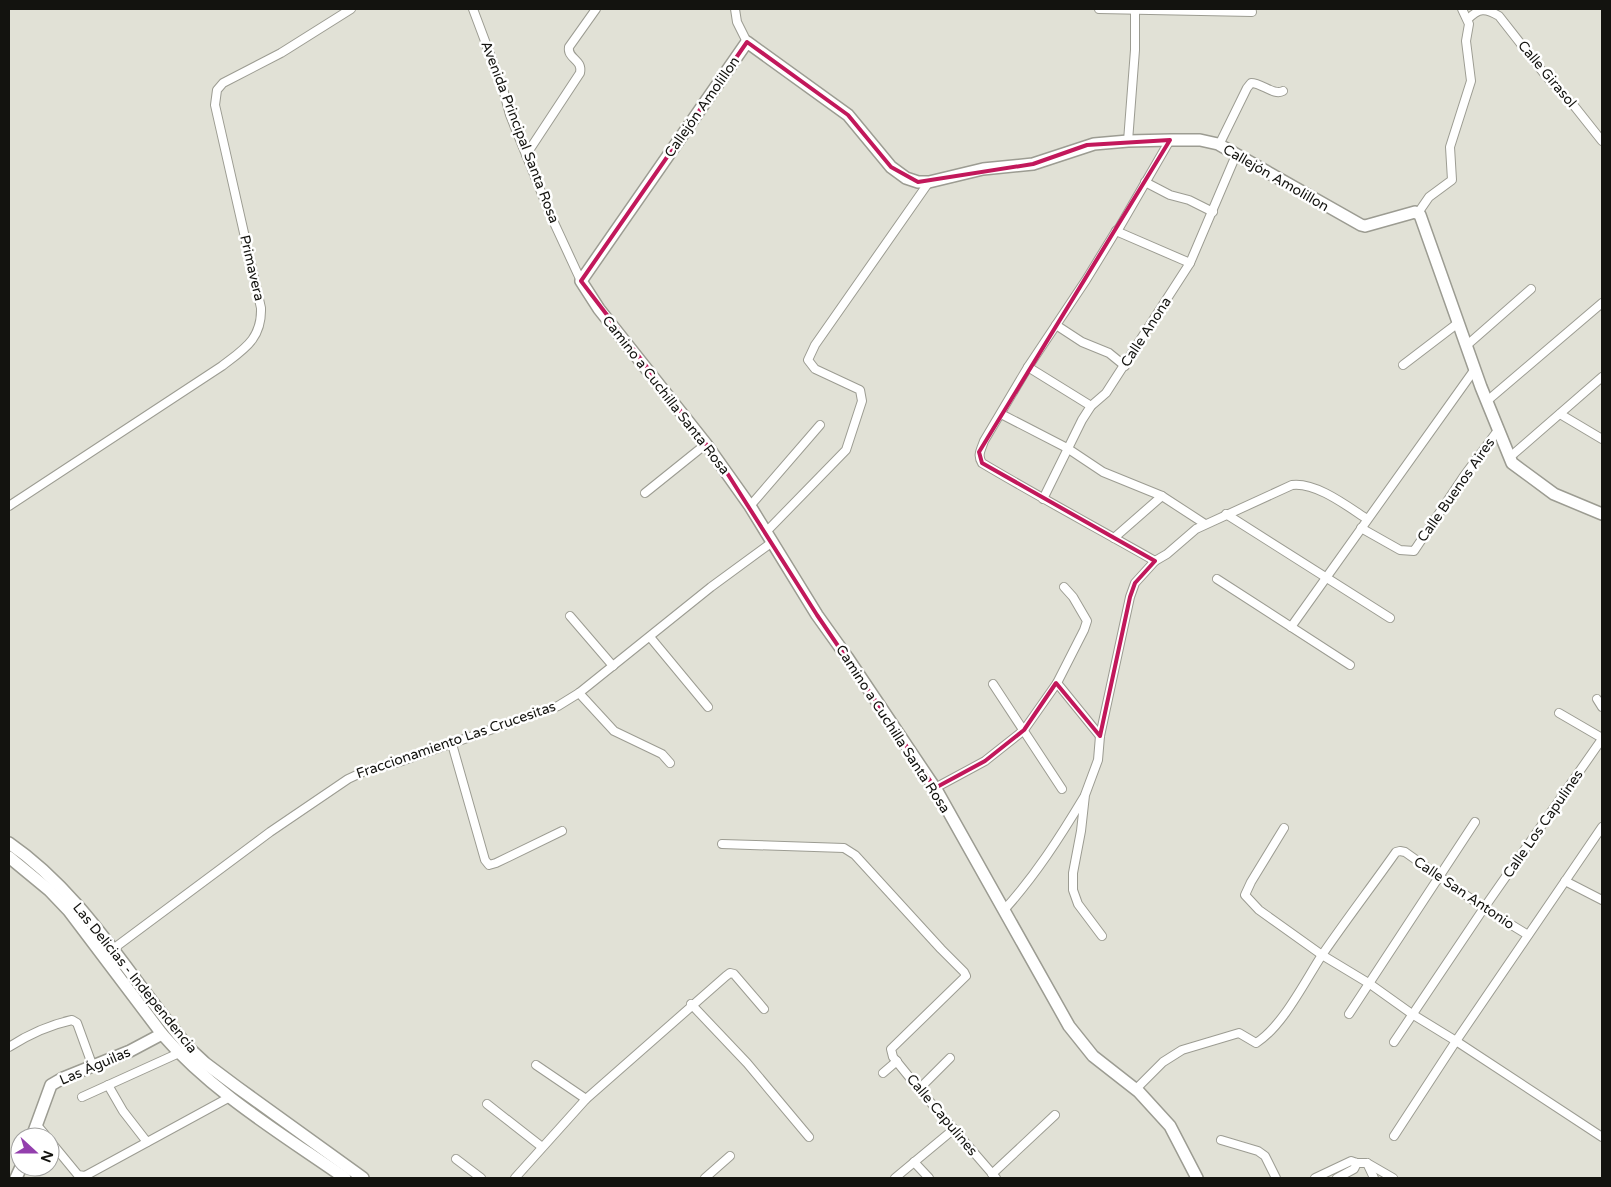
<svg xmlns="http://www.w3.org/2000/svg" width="1611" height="1187" font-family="'Varela Round',sans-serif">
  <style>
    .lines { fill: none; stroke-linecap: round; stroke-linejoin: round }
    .street-casing { stroke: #9c9c92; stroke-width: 10 }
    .secondary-casing { stroke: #9c9c92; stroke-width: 14 }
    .street { stroke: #fff; stroke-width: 8 }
    .secondary { stroke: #fff; stroke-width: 11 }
    .marked { fill: none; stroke: #c2185b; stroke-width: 4; stroke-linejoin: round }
    .labels { text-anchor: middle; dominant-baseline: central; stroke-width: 5; stroke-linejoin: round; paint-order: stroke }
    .street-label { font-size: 14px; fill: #13130f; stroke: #fff }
  </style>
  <rect width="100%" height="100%" fill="#e1e1d6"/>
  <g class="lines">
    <defs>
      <g id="street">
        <path d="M473 9 503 89 510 115 550 214 581 281"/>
        <path d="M735 9 737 22 747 42"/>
        <path d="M1099 9 1252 12"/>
        <path d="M1468 19C1479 8 1485 8 1499 16L1546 76 1575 107 1602 141"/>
        <path d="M1128 141 1135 50V9"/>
        <path d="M1219 145 1247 88 1251 83C1262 83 1274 96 1283 91"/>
        <path d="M526 155 580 73C583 59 567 59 569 47L596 9"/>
        <path d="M1145 182 1170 195 1189 200 1213 212"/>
        <path d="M1418 213 1429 197 1452 180 1450 147 1471 81 1466 41 1469 24 1462 9"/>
        <path d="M1116 231 1190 263"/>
        <path d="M1056 325 1082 342 1109 353 1125 366"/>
        <path d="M1466 346 1531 289"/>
        <path d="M1403 365 1458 323"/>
        <path d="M1028 367 1091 406"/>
        <path d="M1487 401 1602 303"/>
        <path d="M1001 414 1067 448 1103 472 1162 496 1205 524"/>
        <path d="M1560 414 1602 439"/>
        <path d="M1510 457 1602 377"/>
        <path d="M645 493 706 444"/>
        <path d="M1043 499 1082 420 1091 406 1106 393 1190 263 1236 155"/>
        <path d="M9 506 222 366C244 349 262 339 261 308L215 105 217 90 223 83 281 53 351 9"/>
        <path d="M750 506 820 425"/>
        <path d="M1226 514 1390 618"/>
        <path d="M1361 528 1400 550 1414 551 1464 476 1499 429"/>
        <path d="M765 533 846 450 862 401 860 390 815 369 808 360 815 345 929 182"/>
        <path d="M1114 538 1162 496"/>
        <path d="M1155 561C1097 528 1039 497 982 463 977 455 981 450 984 441L1028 367 1086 280 1116 231 1119 228 1170 140"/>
        <path d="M1217 579 1350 665"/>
        <path d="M570 616 613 666"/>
        <path d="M1291 627 1475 369"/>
        <path d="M650 637 708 707"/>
        <path d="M1057 683 1100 736"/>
        <path d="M993 684 1062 789"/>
        <path d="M579 693 614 731 662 754 670 763"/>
        <path d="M1597 699 1602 707"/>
        <path d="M1559 713 1602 738"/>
        <path d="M452 744 485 860 489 865 496 863 562 831"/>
        <path d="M935 788 985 761 1024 730 1057 683 1084 630 1087 621 1073 597 1064 587"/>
        <path d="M1284 828 1251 882 1245 895 1259 910 1322 955 1370 984 1412 1014 1456 1041 1602 1137"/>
        <path d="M722 844 844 848 855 855 941 949 964 972 966 976 891 1049 893 1057 919 1089 996 1178"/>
        <path d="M1565 881 1602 900"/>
        <path d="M1004 910C1035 876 1060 837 1084 797"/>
        <path d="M1102 936 1078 904 1073 890V873L1081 831 1085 795 1098 760 1100 736 1130 597 1135 583 1155 561 1167 554 1196 529 1292 485C1316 482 1347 506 1367 519"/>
        <path d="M113 949 270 832 348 779 365 771 399 762 558 706 579 693 711 587 771 543"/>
        <path d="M691 1004 747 1063 809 1137"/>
        <path d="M1349 1014 1475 822"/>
        <path d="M1394 1042 1484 908 1602 739"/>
        <path d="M9 1047C29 1034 49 1025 72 1020L77 1023 93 1067"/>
        <path d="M536 1065 586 1099"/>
        <path d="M883 1073 897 1061"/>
        <path d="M108 1085 123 1111 147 1142"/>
        <path d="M919 1089 950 1058"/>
        <path d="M1136 1089 1163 1062 1182 1050 1239 1033 1256 1043C1283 1026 1305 981 1322 955 1346 920 1372 886 1396 852L1400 851 1405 852 1484 908 1528 935"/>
        <path d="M82 1097 179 1053"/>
        <path d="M487 1104 542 1147"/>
        <path d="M36 1124 47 1137"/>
        <path d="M1394 1136 1456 1041 1602 827"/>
        <path d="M1221 1140 1258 1151 1265 1156 1276 1178"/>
        <path d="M50 1141 78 1175 85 1176 230 1097"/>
        <path d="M456 1159 481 1178"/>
        <path d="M914 1162 929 1178"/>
        <path d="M1367 1163 1374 1178"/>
        <path d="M992 1174 1055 1115"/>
        <path d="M515 1178 586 1099 726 976 730 973 734 974 764 1009"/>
        <path d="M705 1178 730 1156"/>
        <path d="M895 1178 954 1129"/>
        <path d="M1315 1178 1351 1161 1357 1163H1367L1393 1178"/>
        <path d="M1337 1178 1354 1169 1357 1163"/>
      </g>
      <g id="secondary">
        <path d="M9 843C86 896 130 980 191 1050L205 1063 237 1087 363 1178"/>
        <path d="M9 857 49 890 69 911 162 1034C213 1093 282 1134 345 1178"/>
        <path d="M32 1137 51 1085 63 1078 130 1051 162 1034"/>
        <path d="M16 1178 21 1167"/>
        <path d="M1197 1178 1170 1126 1139 1092 1093 1056 1069 1026 937 791 847 657 817 615 750 506 706 444 599 309 581 281 747 42 848 115 891 167 906 178 918 182H929L983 169 1033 164 1094 144 1128 141 1171 140H1200L1218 144 1361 225 1365 226 1415 212 1420 215 1481 387 1512 463 1554 494 1602 514"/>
      </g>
    </defs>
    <!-- street casing -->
    <use href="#street" class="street-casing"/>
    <!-- secondary casing -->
    <use href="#secondary" class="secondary-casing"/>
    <!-- street -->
    <use href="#street" class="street"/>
    <!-- secondary -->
    <use href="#secondary" class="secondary"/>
  </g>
  <!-- marked area -->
  <path class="marked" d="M747 42 848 115 891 167 918 182 1033 164 1087 145 1170 140 979 452 982 463 1155 561 1135 583 1130 597 1100 736 1056 683 1024 730 985 761 935 788 817 615 722 465 581 281Z"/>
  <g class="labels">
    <!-- street labels -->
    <g class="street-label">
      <text transform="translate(1547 74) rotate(50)">Calle Girasol</text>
      <text transform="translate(702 107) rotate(-55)">Callejón Amolillon</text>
      <text transform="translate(520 132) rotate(69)">Avenida Principal Santa Rosa</text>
      <text transform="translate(1276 178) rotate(30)">Callejón Amolillon</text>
      <text transform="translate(252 268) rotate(77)">Primavera</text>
      <text transform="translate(1146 332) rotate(-57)">Calle Anona</text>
      <text transform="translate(666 395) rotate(52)">Camino a Cuchilla Santa Rosa</text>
      <text transform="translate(1456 490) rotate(-55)">Calle Buenos Aires</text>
      <text transform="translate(893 729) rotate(57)">Camino a Cuchilla Santa Rosa</text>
      <text transform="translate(456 740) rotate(-19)">Fraccionamiento Las Crucesitas</text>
      <text transform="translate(1543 824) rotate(-55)">Calle Los Capulines</text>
      <text transform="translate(1464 893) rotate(34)">Calle San Antonio</text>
      <text transform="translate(135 978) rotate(51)">Las Delicias - Independencia</text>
      <text transform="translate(95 1066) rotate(-23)">Las Águilas</text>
      <text transform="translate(942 1115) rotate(50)">Calle Capulines</text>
    </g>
  </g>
  <!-- border -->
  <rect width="1611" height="1187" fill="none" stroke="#13130f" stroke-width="20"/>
  <!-- north arrow -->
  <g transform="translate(35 1152) rotate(111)"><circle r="24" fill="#ffffff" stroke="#a1a19f"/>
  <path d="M0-4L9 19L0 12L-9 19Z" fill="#933fad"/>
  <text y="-8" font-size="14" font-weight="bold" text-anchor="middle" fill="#13130f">N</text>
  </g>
</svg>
